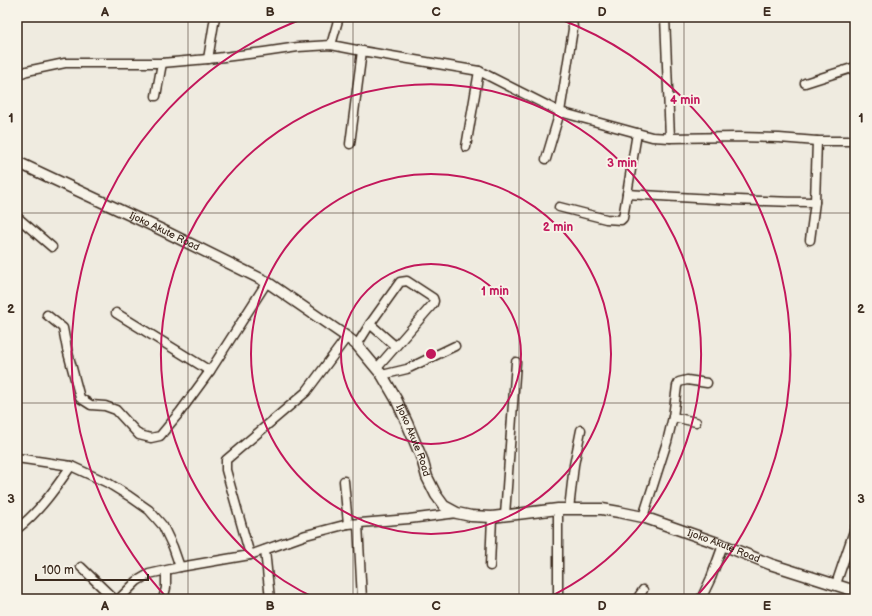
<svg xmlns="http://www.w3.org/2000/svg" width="872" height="616" font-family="'Balsamiq Sans',sans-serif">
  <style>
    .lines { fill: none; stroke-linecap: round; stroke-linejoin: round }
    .minor-casing { stroke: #3b2a1e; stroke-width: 11 }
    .major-casing { stroke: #3b2a1e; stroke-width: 13 }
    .minor { stroke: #f7f3e8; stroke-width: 8 }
    .major { stroke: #f7f3e8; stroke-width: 10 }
    .grid { fill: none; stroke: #3b2a1e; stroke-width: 1; stroke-opacity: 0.55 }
    .ring { fill: none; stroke: #c2185b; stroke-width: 2 }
    .labels { text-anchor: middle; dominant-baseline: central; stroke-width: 4; stroke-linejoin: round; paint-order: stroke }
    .street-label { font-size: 10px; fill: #3b2a1e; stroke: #f7f3e8 }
    .centre { fill: #c2185b; stroke: #f7f3e8; stroke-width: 2 }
    .ring-label { font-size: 12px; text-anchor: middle; font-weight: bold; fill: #c2185b; stroke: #f7f3e8; stroke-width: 4; stroke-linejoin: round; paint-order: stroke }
    .neatline { fill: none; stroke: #3b2a1e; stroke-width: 1.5 }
    .grid-label { font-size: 13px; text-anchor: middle; font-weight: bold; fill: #3b2a1e }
  </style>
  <rect width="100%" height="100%" fill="#efebe0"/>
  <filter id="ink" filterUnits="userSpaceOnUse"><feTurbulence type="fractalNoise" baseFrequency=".025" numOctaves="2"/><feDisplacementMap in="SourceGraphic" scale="8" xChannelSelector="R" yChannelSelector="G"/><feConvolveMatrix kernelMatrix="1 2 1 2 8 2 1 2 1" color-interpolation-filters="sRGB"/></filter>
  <g filter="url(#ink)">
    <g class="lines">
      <defs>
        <g id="minor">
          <path d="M665 17 670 138"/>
          <path d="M331 45 339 17"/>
          <path d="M208 59 215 17"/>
          <path d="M17 75 27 71 65 63H162L208 59 264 52 298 47 331 45 362 51 479 71 560 112 637 133 652 137 670 138 738 137 779 138 817 141H855"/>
          <path d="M805 83 855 67"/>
          <path d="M156 96 162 63"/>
          <path d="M350 144 362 51"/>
          <path d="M466 147 479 71"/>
          <path d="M546 159 560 112 573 29 572 17"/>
          <path d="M627 194C689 198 752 202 815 202"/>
          <path d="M559 207 606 219 621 220 623 218 637 133"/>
          <path d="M17 217 52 247"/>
          <path d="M810 240 815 202 817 141"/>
          <path d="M116 313 210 371"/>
          <path d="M47 315 63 328 67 349 80 398 91 405 105 406 116 410 139 435 151 438 160 436 180 412 210 371 267 282"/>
          <path d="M370 324 395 346"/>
          <path d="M357 345 370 324 400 282 407 281 433 298 434 301 433 304 377 368"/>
          <path d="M382 375 407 369 455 346"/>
          <path d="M673 417 696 422"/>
          <path d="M17 458 71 466 108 483 129 496 149 510 163 526 173 547 180 567"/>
          <path d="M344 481 348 524"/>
          <path d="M569 509 574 465 581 430"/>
          <path d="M505 515 516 362"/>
          <path d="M643 517 667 442 673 417 677 386 679 382 687 380 707 383"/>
          <path d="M358 524 362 599"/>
          <path d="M17 529C39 512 55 489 71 466"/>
          <path d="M265 550 270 599"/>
          <path d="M250 555 226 470V460L306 392 347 337"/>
          <path d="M490 566 492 517"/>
          <path d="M81 567 114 599"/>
          <path d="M836 584 855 528"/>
          <path d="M119 599 137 581 149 574 180 567 250 555 306 535 348 524 409 519 457 513"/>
          <path d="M163 599 166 588V571"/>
          <path d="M558 599V509"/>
          <path d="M637 599 643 590"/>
          <path d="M701 599 711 578 723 545"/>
        </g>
        <g id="major">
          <path id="s1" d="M17 162 162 230 267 282 347 337 357 345 382 375 396 399 407 423 422 459 427 477 436 495 444 506 457 513 471 516 492 517 558 509H602L619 512 643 517 723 545 770 564 855 591"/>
        </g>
      </defs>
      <!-- minor casing -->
      <use href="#minor" class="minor-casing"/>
      <!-- major casing -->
      <use href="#major" class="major-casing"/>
      <!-- minor -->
      <use href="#minor" class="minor"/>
      <!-- major -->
      <use href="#major" class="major"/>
    </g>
  </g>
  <!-- grid -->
  <path class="grid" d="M188 17V599M353 17V599M519 17V599M684 17V599M17 213H855M17 403H855"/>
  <!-- distance rings -->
  <g class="ring">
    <circle cx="431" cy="354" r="90"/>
    <circle cx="431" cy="354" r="180"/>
    <path d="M317 599A270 270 0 1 1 545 599"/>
    <path d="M168 599A359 359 0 0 1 305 18M557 18A359 359 0 0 1 694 599"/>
  </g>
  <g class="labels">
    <!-- street labels -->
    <g class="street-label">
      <text stroke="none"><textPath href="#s1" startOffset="163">Ijoko Akute Road</textPath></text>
      <text stroke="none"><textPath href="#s1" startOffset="499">Ijoko Akute Road</textPath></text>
      <text stroke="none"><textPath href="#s1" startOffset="860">Ijoko Akute Road</textPath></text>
    </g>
  </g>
  <circle cx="431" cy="354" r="6" class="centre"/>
  <g class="ring-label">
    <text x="685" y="104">4 min</text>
    <text x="622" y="167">3 min</text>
    <text x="558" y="231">2 min</text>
    <text x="495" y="295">1 min</text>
  </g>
  <!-- margin -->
  <rect width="872" height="616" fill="none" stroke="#f7f3e8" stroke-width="44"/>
  <!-- scale -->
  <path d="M36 574v6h112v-6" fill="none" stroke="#3b2a1e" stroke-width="2"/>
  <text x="42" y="574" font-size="12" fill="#3b2a1e" stroke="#f7f3e8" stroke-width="3" paint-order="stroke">100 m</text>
  <rect x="22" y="22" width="828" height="572" class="neatline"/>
  <g class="grid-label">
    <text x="105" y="16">A</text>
    <text x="270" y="16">B</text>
    <text x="436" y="16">C</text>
    <text x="602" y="16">D</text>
    <text x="767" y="16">E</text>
    <text x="11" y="122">1</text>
    <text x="861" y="122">1</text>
    <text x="11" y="313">2</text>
    <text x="861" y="313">2</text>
    <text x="11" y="503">3</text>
    <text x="861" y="503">3</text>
    <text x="105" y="610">A</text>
    <text x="270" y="610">B</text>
    <text x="436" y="610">C</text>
    <text x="602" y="610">D</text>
    <text x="767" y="610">E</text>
  </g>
</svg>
